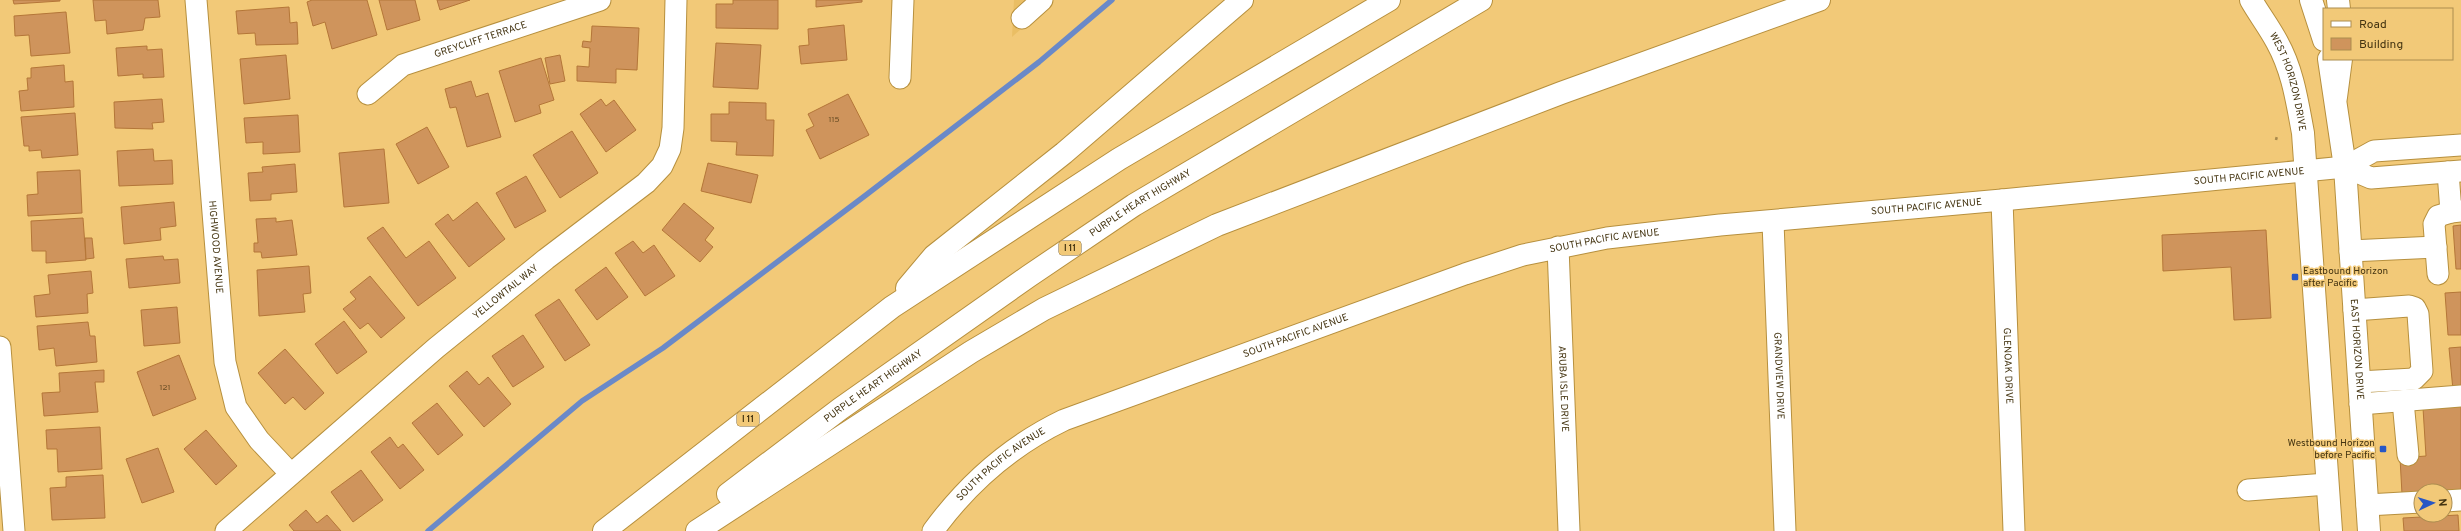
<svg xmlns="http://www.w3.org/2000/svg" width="2461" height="531" font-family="Overpass,sans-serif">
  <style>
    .built { fill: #eabe64 }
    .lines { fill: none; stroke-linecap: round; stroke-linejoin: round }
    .stream { stroke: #6a89c8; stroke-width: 5.5 }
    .building { fill: #cf945c; stroke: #b47638 }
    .minor-casing { stroke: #b7903e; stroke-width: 23 }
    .major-casing { stroke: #b7903e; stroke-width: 24 }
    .highway-casing { stroke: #b7903e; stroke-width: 24 }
    .path { stroke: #a98a4d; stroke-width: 2.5; stroke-dasharray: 3 2; stroke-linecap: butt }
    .minor { stroke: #fff; stroke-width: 21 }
    .major { stroke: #fff; stroke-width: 22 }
    .highway { stroke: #fff; stroke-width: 22 }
    .poi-dot { fill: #2757c5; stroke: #f2c978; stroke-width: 1.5 }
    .labels { text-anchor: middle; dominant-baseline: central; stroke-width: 3; stroke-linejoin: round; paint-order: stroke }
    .number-label { font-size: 8px; fill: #674c24 }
    .shield { fill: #f2c978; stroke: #786130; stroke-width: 1 }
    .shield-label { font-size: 9px; font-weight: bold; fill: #443411 }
    .street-label { font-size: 10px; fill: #443411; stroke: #f2c978 }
    .poi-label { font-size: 10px; fill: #443411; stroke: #f2c978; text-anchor: start }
  </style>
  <rect width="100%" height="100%" fill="#f2c978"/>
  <!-- built -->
  <path class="built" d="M1014 0H1053L1012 37Z"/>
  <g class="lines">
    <!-- stream -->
    <path class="stream" d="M428 531 582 401 663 348 866 195 1039 62 1112 0"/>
  </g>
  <!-- building -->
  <g class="building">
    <path d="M13 0H60V1L14 4Z"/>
    <path d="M93 0H158L160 17 145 18 143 30 107 34 106 20 95 21Z"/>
    <path d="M312 0H367L377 35 332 49 325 22 313 26 307 2Z"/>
    <path d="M379 0H415L420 20 387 30Z"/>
    <path d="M437 0H470L440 10Z"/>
    <path d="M733 0H778V29L716 28V4H733Z"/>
    <path d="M816 0H862V2L816 7Z"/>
    <path d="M289 7 290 23 297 22 298 44 256 45 255 33 238 34 236 11Z"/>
    <path d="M66 12 70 53 31 56 29 35 15 36 14 16Z"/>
    <path d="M844 25 847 60 801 64 799 46 809 45 808 29Z"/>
    <path d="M592 26 639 28 637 70 616 69V83L577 81V66L589 67 590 48 582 47 583 41 591 42Z"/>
    <path d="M716 43 761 45 758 89 713 87Z"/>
    <path d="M147 46V50L162 49 164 77 143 78V74L118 76 116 48Z"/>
    <path d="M286 55 290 99 244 104 240 59Z"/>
    <path d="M560 55 565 81 550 84 545 58Z"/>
    <path d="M541 58 554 100 539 105 541 113 515 122 499 71Z"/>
    <path d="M64 65 65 82 73 81 74 107 21 111 19 91 28 90 27 78H31V68Z"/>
    <path d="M471 81 476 97 488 93 501 137 467 147 456 107 450 108 445 89Z"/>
    <path d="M848 94 869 135 820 159 806 130 814 126 808 114Z"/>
    <path d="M162 99 164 122 152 123 153 129 115 128 114 102Z"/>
    <path d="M601 99 606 106 614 100 636 130 606 152 580 114Z"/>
    <path d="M729 102 766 103V120H774L773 156 736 155 737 142 711 141V114H729Z"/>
    <path d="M75 113 78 155 42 158 41 150 29 151V146H24L21 117Z"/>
    <path d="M298 115 300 152 263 154V142L246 143 244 118Z"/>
    <path d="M427 127 449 167 418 184 396 144Z"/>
    <path d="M572 131 598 173 560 198 533 155Z"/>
    <path d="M153 149 154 161 172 160 173 184 119 186 117 151Z"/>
    <path d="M384 149 389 203 344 207 339 153Z"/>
    <path d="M708 163 758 175 751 203 701 191Z"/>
    <path d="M295 164 297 192 271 194V200L250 201 248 173 263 172 262 167Z"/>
    <path d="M80 170 82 213 28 216 27 195 38 194 37 172Z"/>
    <path d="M526 176 546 211 515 228 496 193Z"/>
    <path d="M174 202 176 226 160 228 161 240 124 244 121 207Z"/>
    <path d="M477 202 505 239 469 267 435 224 448 214 453 221Z"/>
    <path d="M684 203 714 228 705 240 713 247 700 262 662 230Z"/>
    <path d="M83 218 86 260 46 263V251H32L31 221Z"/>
    <path d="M276 218V222L292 220 297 255 262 258 261 252H254V243H258L256 219Z"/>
    <path d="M2461 225V269H2456L2453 226Z"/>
    <path d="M383 227 406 258 429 241 456 278 418 306 367 238Z"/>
    <path d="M2266 230 2271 318 2234 320 2231 267 2163 271 2162 235Z"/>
    <path d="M85 238H92L94 258 86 259Z"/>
    <path d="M633 241 643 253 654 245 675 276 645 296 615 253Z"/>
    <path d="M163 256 164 260 178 259 180 283 129 288 126 259Z"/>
    <path d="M309 266 311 293 303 294 305 312 259 316 257 270Z"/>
    <path d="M606 267 628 297 597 320 575 290Z"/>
    <path d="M91 271 93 293 87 294 88 313 36 317 34 296 50 294 48 275Z"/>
    <path d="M370 276 405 318 381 338 368 323 360 329 343 309 356 299 350 292Z"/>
    <path d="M2461 292V335H2448L2445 293Z"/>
    <path d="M559 299 590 345 565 361 535 315Z"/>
    <path d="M177 307 180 343 144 346 141 310Z"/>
    <path d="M344 321 367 352 337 374 315 344Z"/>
    <path d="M88 322 90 336H95L97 362 56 366 54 348 39 350 37 326Z"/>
    <path d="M523 335 544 367 513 387 492 356Z"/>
    <path d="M2461 347V390H2453L2449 348Z"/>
    <path d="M285 349 324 393 305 410 293 397 285 404 258 373Z"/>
    <path d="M179 355 196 399 153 416 137 372Z"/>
    <path d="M104 370V382H95L98 412 44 416 42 393 60 392 59 373Z"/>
    <path d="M467 371 479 385 488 377 511 404 484 427 449 386Z"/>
    <path d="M437 403 463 435 438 455 412 423Z"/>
    <path d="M2461 406V491L2402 494 2400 458 2426 456 2423 408Z"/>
    <path d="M100 427 102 469 58 472 57 449H47L46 430Z"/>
    <path d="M206 430 237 466 216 485 184 449Z"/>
    <path d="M390 437 398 448 403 444 424 470 400 489 371 452Z"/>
    <path d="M158 448 174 492 142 503 126 459Z"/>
    <path d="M361 470 383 500 353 522 331 492Z"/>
    <path d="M103 475 105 518 52 520 50 488 66 487V477Z"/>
    <path d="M306 510 317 523 327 515 341 531H294L289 525Z"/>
    <path d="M2458 515 2459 531H2404L2403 518Z"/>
  </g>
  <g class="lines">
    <defs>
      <g id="minor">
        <path id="s1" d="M196 0 225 362 236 407 259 440 290 473"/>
        <path d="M1022 18 1042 0"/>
        <path d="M900 78 903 0"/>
        <path id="s2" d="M368 94 403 65 600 0"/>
        <path d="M2345 167 2371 178 2461 171"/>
        <path d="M2448 172 2451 212 2461 211"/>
        <path id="s3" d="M2002 200 2014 531"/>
        <path id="s4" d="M1773 222 1785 531"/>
        <path id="s5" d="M1558 247 1569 531"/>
        <path d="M2350 251 2436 247"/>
        <path d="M2438 274 2434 224 2438 216 2451 212"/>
        <path d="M2354 310 2409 306 2415 308 2418 314 2422 371 2414 379 2359 382"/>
        <path d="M0 347 14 531"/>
        <path d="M2403 401 2408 455"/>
        <path d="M2360 404 2461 396"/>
        <path d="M2248 490 2327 484"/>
        <path d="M2445 501 2461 500"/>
        <path d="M2367 505 2421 502"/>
        <path id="s6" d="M226 531 436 348 546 259 646 183 662 166 670 149 673 128 676 0"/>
        <path id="s7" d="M933 531C968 483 1010 446 1064 420L1465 274 1523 255 1607 238 1720 225 2002 200 2345 167 2374 151 2461 145"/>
      </g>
      <g id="major">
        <path id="s8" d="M2251 0C2259 14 2269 27 2277 42 2293 71 2297 101 2303 133L2331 531"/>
        <path d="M2311 0 2324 40"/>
        <path id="s9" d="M2329 59 2345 167 2369 531"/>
      </g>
      <g id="highway">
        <path d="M2338 0 2339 9"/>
        <path d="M2336 97 2341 59"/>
        <path d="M907 288 934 256 1064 153 1242 0"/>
        <path id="s10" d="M728 494 840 409 1029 276 1134 205 1481 0"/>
        <path d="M604 531 892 307 1119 159 1389 0"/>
        <path d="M697 531 971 352 1044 309 1217 225 1561 93 1819 0"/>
      </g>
    </defs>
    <!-- minor casing -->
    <use href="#minor" class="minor-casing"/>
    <!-- major casing -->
    <use href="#major" class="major-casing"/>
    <!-- highway casing -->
    <use href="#highway" class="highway-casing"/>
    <!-- path -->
    <path class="path" d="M2276 140 2277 136"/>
    <!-- minor -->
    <use href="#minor" class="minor"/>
    <!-- major -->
    <use href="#major" class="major"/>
    <!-- highway -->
    <use href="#highway" class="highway"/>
  </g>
  <!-- markers -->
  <g class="poi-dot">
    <rect x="2291" y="273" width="8" height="8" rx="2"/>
    <rect x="2379" y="445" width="8" height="8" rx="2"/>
  </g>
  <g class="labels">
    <!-- number labels -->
    <g class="number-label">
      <text x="834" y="120">115</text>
      <text x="165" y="388">121</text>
    </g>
    <!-- shield labels -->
    <g class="shield">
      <rect x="1059" y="241" width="22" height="14" rx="3"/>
      <rect x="737" y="412" width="22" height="14" rx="3"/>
    </g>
    <g class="shield-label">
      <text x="1070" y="248">I 11</text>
      <text x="748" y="419">I 11</text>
    </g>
    <!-- street labels -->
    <g class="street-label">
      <text stroke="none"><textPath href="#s2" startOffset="127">GREYCLIFF TERRACE</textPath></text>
      <text stroke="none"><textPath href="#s8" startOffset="91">WEST HORIZON DRIVE</textPath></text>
      <text stroke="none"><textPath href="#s7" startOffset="1392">SOUTH PACIFIC AVENUE</textPath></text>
      <text stroke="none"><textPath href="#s10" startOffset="505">PURPLE HEART HIGHWAY</textPath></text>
      <text stroke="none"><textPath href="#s7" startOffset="1068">SOUTH PACIFIC AVENUE</textPath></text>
      <text stroke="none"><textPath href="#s7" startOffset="744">SOUTH PACIFIC AVENUE</textPath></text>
      <text stroke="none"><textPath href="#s1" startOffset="248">HIGHWOOD AVENUE</textPath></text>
      <text stroke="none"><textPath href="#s6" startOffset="368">YELLOWTAIL WAY</textPath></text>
      <text stroke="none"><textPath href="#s7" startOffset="420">SOUTH PACIFIC AVENUE</textPath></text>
      <text stroke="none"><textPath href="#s9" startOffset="292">EAST HORIZON DRIVE</textPath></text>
      <text stroke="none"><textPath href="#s3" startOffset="166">GLENOAK DRIVE</textPath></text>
      <text stroke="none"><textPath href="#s4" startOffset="154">GRANDVIEW DRIVE</textPath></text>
      <text stroke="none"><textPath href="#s10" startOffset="181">PURPLE HEART HIGHWAY</textPath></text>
      <text stroke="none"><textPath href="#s5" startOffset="142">ARUBA ISLE DRIVE</textPath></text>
      <text stroke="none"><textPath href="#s7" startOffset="96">SOUTH PACIFIC AVENUE</textPath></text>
    </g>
    <!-- poi labels -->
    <g class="poi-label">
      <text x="2303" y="271">Eastbound Horizon<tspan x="2303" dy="12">after Pacific</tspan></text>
      <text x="2375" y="443" text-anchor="end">Westbound Horizon<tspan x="2375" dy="12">before Pacific</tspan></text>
    </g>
  </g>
  <!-- legend -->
  <rect x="2323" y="8" width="130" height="52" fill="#f2c978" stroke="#ac8d4f"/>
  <rect x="2331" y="21" width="20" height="6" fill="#ffffff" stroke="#ac8d4f"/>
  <text x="2359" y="28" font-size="12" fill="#443411">Road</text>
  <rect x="2331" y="38" width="20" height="12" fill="#cf945c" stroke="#ac8d4f"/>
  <text x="2359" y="48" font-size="12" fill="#443411">Building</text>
  <!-- north arrow -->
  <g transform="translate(2433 503) rotate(86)"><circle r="19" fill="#f2c978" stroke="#ac8d4f"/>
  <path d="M0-3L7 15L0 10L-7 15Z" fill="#2757c5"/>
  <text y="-6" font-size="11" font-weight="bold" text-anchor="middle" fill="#443411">N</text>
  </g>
</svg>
